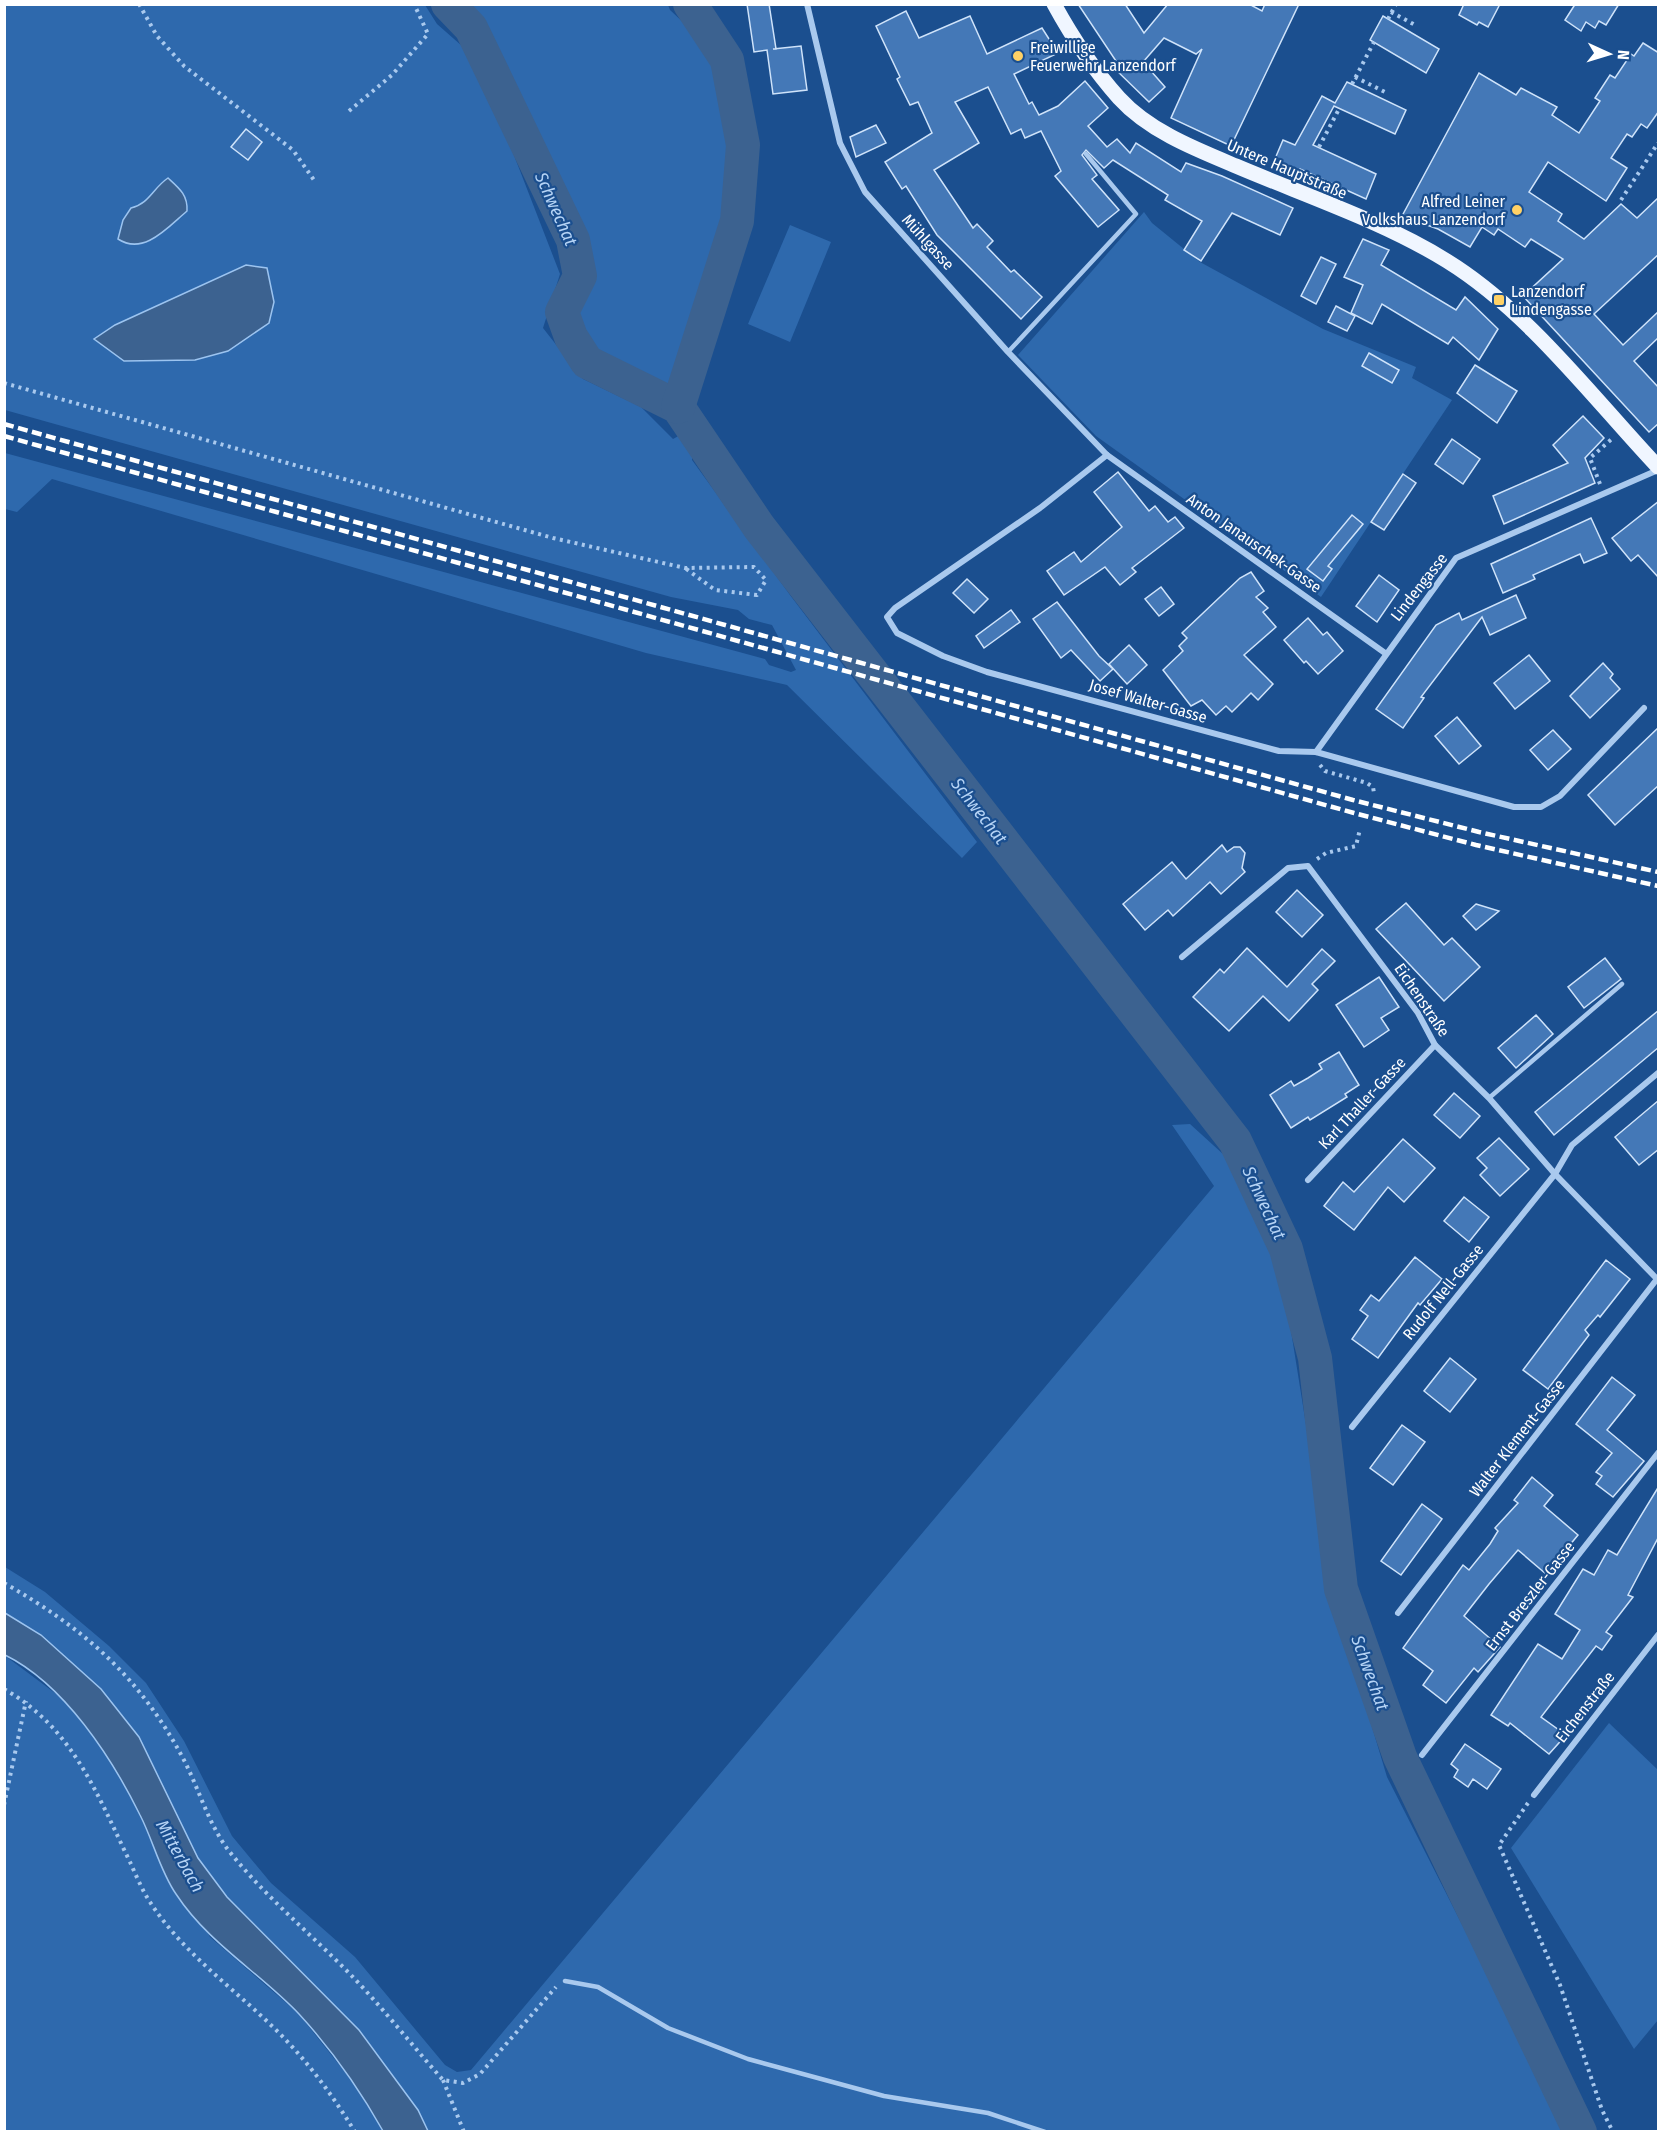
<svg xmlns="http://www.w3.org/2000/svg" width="1663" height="2136" font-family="'Fira Sans Condensed',sans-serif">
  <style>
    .green { fill: #2e69ad }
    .water { fill: #3c6290; stroke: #9cc4f0; stroke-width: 1.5 }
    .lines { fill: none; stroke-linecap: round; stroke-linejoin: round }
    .river { stroke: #3c6290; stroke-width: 34 }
    .building { fill: #4478b7; stroke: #cfe3fa; stroke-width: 1.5 }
    .path { stroke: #a9c9ee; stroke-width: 4; stroke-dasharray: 3 4.5; stroke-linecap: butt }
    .service { stroke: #a9c9ee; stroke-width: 4.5 }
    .minor { stroke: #a9c9ee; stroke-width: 6 }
    .primary { stroke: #f0f6ff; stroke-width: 15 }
    .rail { stroke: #fff; stroke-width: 4.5; stroke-dasharray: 10 4.5; stroke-linecap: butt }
    .poi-dot { fill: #ffd166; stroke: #1b4f8f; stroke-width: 2 }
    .labels { text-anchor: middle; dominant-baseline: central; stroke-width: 4.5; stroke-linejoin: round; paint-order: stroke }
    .poi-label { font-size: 16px; fill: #fff; stroke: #1b4f8f; text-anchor: start }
    .street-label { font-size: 16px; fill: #fff; stroke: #1b4f8f }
    .water-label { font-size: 18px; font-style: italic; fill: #b5d3f5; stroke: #1b4f8f }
  </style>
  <rect width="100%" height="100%" fill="#1b4f8f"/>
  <!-- green -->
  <g class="green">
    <path d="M4 5H425L437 24 462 46 510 145 560 274 543 328 583 379 641 407 673 439 684 433 692 442V460L790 595 977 842 962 858 787 685 646 653 52 479 17 512 5 509V453L765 659 769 665 791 672 796 670 772 625 749 619 738 610 671 597 5 410Z"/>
    <path d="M430 5H668L670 10 719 56 738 145 733 220 675 394 589 359 558 307 568 267 466 43Z"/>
    <path d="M1144 212 1152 223 1200 262 1323 329 1416 367 1412 378 1452 400 1321 597 1096 436 1018 355Z"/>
    <path d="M790 225 831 242 790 342 748 324Z"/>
    <path d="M1190 1124 1246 1175 1280 1262 1334 1600 1387 1777 1567 2131H428L418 2110 359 2030 227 1897 197 1858 139 1737 101 1689 41 1635 5 1613V1567L45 1592 109 1646 146 1683 184 1741 232 1836 271 1883 355 1957 445 2065 457 2072 471 2070 1214 1186 1172 1125Z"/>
    <path d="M4 1655 63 1699 107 1754 210 1937 298 2013 364 2096 383 2131H5Z"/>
    <path d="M1609 1723 1658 1770V2020L1634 2049 1511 1848Z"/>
  </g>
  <!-- water -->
  <g class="water">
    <path d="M168 178C179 188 188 195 187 211 168 227 144 256 118 239L123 220 131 208C149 204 153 188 168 178Z"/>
    <path d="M246 265 267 268 274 302 269 323 228 351 195 360 124 361 94 339 115 325Z"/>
    <path d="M5 1613 41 1635 101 1689 139 1737 198 1858 227 1897 359 2030 418 2110 428 2131H383C360 2090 331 2049 299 2014 259 1972 208 1943 176 1894 160 1871 153 1840 140 1815 112 1758 64 1684 5 1655Z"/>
  </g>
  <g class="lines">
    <!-- river -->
    <g class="river">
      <path d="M448 4 471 28 573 240 580 276 562 312 571 337 587 362 678 407 759 527 1235 1141 1286 1249 1315 1358 1341 1589 1400 1757 1580 2132"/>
      <path d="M678 407 737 221 743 145 727 60 690 4"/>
    </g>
  </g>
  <!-- building -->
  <g class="building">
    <path d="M747 4H769L776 49H773L801 46 807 90 773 94 767 50 754 52Z"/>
    <path d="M1078 4H1125L1144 33 1168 4H1249L1262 11 1265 4H1299L1231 146 1171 118 1202 49 1196 54 1164 38 1143 62 1165 87 1149 102 1115 69 1118 64Z"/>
    <path d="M1464 4H1500L1488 27 1479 22 1477 25 1459 15Z"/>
    <path d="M1572 4H1619L1606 25 1599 21 1595 28 1586 22 1581 31 1565 20 1574 6Z"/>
    <path d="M906 11 919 38 970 16 987 54 1042 28 1058 53 1014 74 1029 104 1032 102 1039 115 1058 106 1085 81 1108 108 1088 126 1107 147 1117 139 1130 153 1136 143 1181 172 1186 163 1222 176 1293 208 1280 235 1232 213 1201 261 1184 250 1202 221 1165 200 1168 195 1113 160 1104 168 1086 150 1082 155 1097 175 1092 179 1119 210 1098 227 1055 176 1061 171 1041 131 1025 138 1021 129 1011 134 988 87 955 102 979 143 934 170 973 228 977 224 993 241 987 247 1011 272 1014 270 1042 297 1021 319 937 235 906 186 902 189 885 162 932 133 918 102 910 105 897 79 900 77 876 26Z"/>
    <path d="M1383 16 1439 49 1426 73 1370 40Z"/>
    <path d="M1643 43 1659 53V111L1647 128 1641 124 1632 137 1627 134 1611 158 1627 168 1606 201 1548 162 1529 192 1562 214 1558 221 1584 239 1621 204 1637 218 1659 197V254L1594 314 1623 345 1659 311V337L1634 361 1659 388V423L1649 432 1523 296 1563 259 1531 239 1525 247 1498 229 1494 235 1482 227 1470 247 1438 229 1402 216 1479 73 1516 95 1521 88 1557 107 1552 115 1579 133 1600 101 1595 98 1610 75 1615 78 1631 54 1634 56Z"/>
    <path d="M1347 82 1406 110 1395 134 1334 106 1313 145 1376 174 1366 199 1300 169 1299 171 1274 161 1283 140 1295 145 1322 96 1335 103Z"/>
    <path d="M876 125 886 143 856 157 850 137Z"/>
    <path d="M246 129 262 142 248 160 231 147Z"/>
    <path d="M1363 239 1389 250 1381 265 1456 310 1465 297 1498 329 1479 360 1453 337 1448 344 1382 304 1372 324 1351 313 1363 285 1344 277Z"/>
    <path d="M1321 257 1336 264 1316 304 1301 296Z"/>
    <path d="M1336 306 1355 316 1347 331 1328 322Z"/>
    <path d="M1369 353 1399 370 1392 383 1362 366Z"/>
    <path d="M1475 365 1517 391 1497 423 1457 393Z"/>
    <path d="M1583 416 1604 438 1585 458 1595 483 1504 524 1493 496 1568 463 1553 445Z"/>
    <path d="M1452 439 1480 459 1463 484 1435 464Z"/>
    <path d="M1118 472 1149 511 1155 506 1168 522 1175 517 1184 528 1132 568 1136 572 1120 585 1105 567 1064 595 1047 571 1074 552 1081 562 1122 527 1094 492Z"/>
    <path d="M1403 474 1416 483 1384 530 1371 522Z"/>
    <path d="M1659 501V578L1638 555 1631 561 1612 538Z"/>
    <path d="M1352 515 1363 524 1328 566 1332 569 1323 581 1307 569Z"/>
    <path d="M1591 518 1607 553 1584 563 1580 554 1533 575 1535 579 1503 593 1491 564Z"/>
    <path d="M1251 572 1264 591 1256 597 1268 608 1263 612 1276 627 1244 655 1273 684 1258 700 1251 693 1232 712 1226 706 1216 715 1202 700 1191 706 1163 670 1183 651 1179 646 1187 638 1182 633 1240 578Z"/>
    <path d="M1379 575 1399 590 1377 622 1356 606Z"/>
    <path d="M967 579 988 599 974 613 953 593Z"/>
    <path d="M1161 587 1174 604 1159 616 1145 599Z"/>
    <path d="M1516 595 1526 618 1490 635 1482 617 1421 697 1424 698 1403 728 1376 709 1436 625 1459 613 1462 620Z"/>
    <path d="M1057 602 1099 656 1113 669 1100 681 1071 650 1061 658 1033 619Z"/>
    <path d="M1011 610 1020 622 984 648 976 636Z"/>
    <path d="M1308 618 1323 635 1327 632 1343 651 1318 674 1306 661 1304 663 1284 640Z"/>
    <path d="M1129 645 1147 665 1127 684 1109 664Z"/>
    <path d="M1529 655 1550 681 1515 709 1494 683Z"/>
    <path d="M1603 663 1613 674 1610 678 1620 689 1590 718 1570 696Z"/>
    <path d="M1457 717 1481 746 1459 764 1435 736Z"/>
    <path d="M1659 727V785L1615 825 1588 795Z"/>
    <path d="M1553 730 1571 749 1548 770 1530 750Z"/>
    <path d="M1222 845 1227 852 1234 847H1240L1245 853 1242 868 1245 872 1221 894 1210 882 1173 916 1168 910 1145 930 1123 904 1172 862 1186 879Z"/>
    <path d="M1297 890 1323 915 1302 937 1276 912Z"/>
    <path d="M1406 903 1444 945 1452 938 1480 967 1444 1001 1376 929Z"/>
    <path d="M1476 904 1499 911 1476 930 1463 916Z"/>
    <path d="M1247 948 1287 987 1322 949 1335 961 1312 984 1318 990 1289 1021 1263 996 1229 1031 1193 997 1220 969 1224 973Z"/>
    <path d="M1605 958 1621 979 1584 1008 1568 987Z"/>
    <path d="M1379 977 1399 1007 1381 1018 1389 1030 1364 1047 1336 1005Z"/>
    <path d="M1659 1010V1047L1554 1135 1535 1112Z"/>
    <path d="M1536 1015 1553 1034 1516 1068 1498 1048Z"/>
    <path d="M1339 1052 1359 1085 1345 1094 1347 1097 1310 1120 1308 1117 1291 1128 1270 1095 1291 1081 1294 1086 1308 1078 1322 1069 1319 1064Z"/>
    <path d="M1454 1093 1480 1116 1460 1138 1434 1115Z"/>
    <path d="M1659 1100V1149L1639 1165 1615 1137Z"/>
    <path d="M1499 1138 1529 1169 1500 1196 1480 1175 1487 1168 1477 1158Z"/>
    <path d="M1403 1139 1435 1168 1404 1202 1388 1187 1354 1230 1324 1206 1343 1182 1354 1192Z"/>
    <path d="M1464 1197 1489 1217 1469 1242 1444 1221Z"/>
    <path d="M1415 1257 1442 1279 1420 1305 1418 1303 1378 1358 1352 1339 1368 1316 1360 1310 1371 1295 1379 1301Z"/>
    <path d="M1606 1260 1630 1279 1600 1317 1598 1315 1585 1330 1589 1335 1548 1389 1523 1370Z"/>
    <path d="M1450 1358 1476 1379 1450 1412 1424 1391Z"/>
    <path d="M1612 1377 1635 1395 1607 1430 1644 1461 1613 1497 1596 1484 1602 1476 1596 1472 1612 1453 1576 1424Z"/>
    <path d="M1402 1425 1425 1442 1393 1485 1370 1468Z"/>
    <path d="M1532 1477 1553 1495 1544 1506 1578 1535 1546 1574 1518 1550 1489 1584 1464 1616 1500 1647 1478 1672 1474 1668 1446 1703 1423 1685 1433 1671 1403 1648 1463 1565 1469 1570 1490 1544 1498 1531 1495 1528 1518 1503 1514 1500Z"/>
    <path d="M1659 1486V1536L1628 1595 1633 1597 1606 1632 1612 1636 1602 1650 1596 1646 1541 1717 1566 1735 1549 1754 1510 1723 1508 1726 1491 1715 1538 1644 1562 1659 1580 1630 1555 1614 1583 1569 1594 1575 1608 1550 1617 1555Z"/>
    <path d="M1422 1504 1442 1519 1401 1575 1381 1561Z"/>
    <path d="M1465 1744 1501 1769 1487 1789 1473 1779 1468 1787 1454 1777 1458 1770 1451 1764Z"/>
  </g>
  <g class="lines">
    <!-- path -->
    <g class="path">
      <path d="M139 4 157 36 184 66 293 150 316 183"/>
      <path d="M1391 12 1417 26"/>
      <path d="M1388 19 1396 4"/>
      <path d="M1355 77 1385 92"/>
      <path d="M1352 84 1374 42"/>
      <path d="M349 111 392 75 428 34 414 4"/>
      <path d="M1319 147 1339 109"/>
      <path d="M1621 200 1658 143"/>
      <path d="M4 383 553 538 685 568 754 567 766 580 757 595 715 590 685 568"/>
      <path d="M1600 484 1590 458 1613 438"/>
      <path d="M1320 765 1325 771 1367 783 1373 787 1374 793"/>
      <path d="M1317 859 1326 853 1356 846 1360 829"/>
      <path d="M4 1583C85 1629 141 1678 185 1762 200 1792 209 1825 229 1851 263 1894 305 1929 344 1968 379 2003 410 2043 443 2080L463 2083 480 2074 556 1987"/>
      <path d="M4 1689C73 1728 97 1794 130 1862 136 1875 142 1890 150 1902 183 1953 231 1986 274 2028 305 2058 332 2094 355 2132"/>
      <path d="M1528 1803 1499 1845 1560 1985 1602 2110 1613 2132"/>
      <path d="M4 1805 26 1701"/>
      <path d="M443 2080 464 2132"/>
    </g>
    <!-- service -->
    <g class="service">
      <path d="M1008 352 1136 214 1086 154"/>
      <path d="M1489 1098 1622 984"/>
      <path d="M565 1981 598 1987 668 2028 748 2059 884 2096 988 2113 1045 2132"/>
    </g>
    <!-- minor -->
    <g class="minor">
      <path d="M807 4 840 143 865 192 1008 352 1107 455 1385 653"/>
      <path d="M1107 455 1040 508 895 608 887 617 897 633 943 656 987 672 1279 751 1316 752 1514 807H1541L1560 796 1644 708"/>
      <path d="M1316 752 1456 558 1658 470"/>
      <path d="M1182 957 1288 868 1308 866 1418 1013 1435 1045 1489 1098 1555 1174 1658 1280"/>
      <path d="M1308 1180 1435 1045"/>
      <path d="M1352 1427 1555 1174 1572 1145 1658 1073"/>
      <path d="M1398 1613 1657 1279"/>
      <path d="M1422 1755 1658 1453"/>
      <path d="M1534 1795 1658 1635"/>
    </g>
    <!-- primary -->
    <path class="primary" d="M1054 4C1072 37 1094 70 1119 98 1149 131 1195 149 1236 166 1304 195 1385 222 1447 261 1528 311 1593 398 1658 467"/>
    <!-- rail -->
    <g class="rail">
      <path d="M4 424 1353 800 1479 832 1658 872"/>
      <path d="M4 436 1354 813 1476 845 1658 886"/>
    </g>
  </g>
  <!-- markers -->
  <g class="poi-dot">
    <circle cx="1018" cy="56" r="6"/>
    <circle cx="1517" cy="210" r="6"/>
    <rect x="1493" y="294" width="12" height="12" rx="3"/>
  </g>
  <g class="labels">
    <!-- poi labels -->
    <g class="poi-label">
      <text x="1030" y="47">Freiwillige<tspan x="1030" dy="18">Feuerwehr Lanzendorf</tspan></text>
      <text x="1505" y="201" text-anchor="end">Alfred Leiner<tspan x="1505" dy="18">Volkshaus Lanzendorf</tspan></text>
      <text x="1511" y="291">Lanzendorf<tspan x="1511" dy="18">Lindengasse</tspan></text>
    </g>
    <!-- street labels -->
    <g class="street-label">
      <text transform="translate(1287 169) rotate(23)">Untere Hauptstraße</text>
      <text transform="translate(928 242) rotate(48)">Mühlgasse</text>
      <text transform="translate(1254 543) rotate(35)">Anton Janauschek-Gasse</text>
      <text transform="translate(1419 587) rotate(-52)">Lindengasse</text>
      <text transform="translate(1148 701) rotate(16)">Josef Walter-Gasse</text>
      <text transform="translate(1422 1000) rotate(56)">Eichenstraße</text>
      <text transform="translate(1362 1103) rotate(-47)">Karl Thaller-Gasse</text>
      <text transform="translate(1443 1292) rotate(-51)">Rudolf Nell-Gasse</text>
      <text transform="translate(1517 1438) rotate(-52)">Walter Klement-Gasse</text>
      <text transform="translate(1530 1596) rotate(-52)">Ernst Breszler-Gasse</text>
      <text transform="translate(1585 1707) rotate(-52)">Eichenstraße</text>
    </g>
    <!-- water labels -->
    <g class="water-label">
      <text transform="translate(556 209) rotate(66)">Schwechat</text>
      <text transform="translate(979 811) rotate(52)">Schwechat</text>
      <text transform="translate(1264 1203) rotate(65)">Schwechat</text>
      <text transform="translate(1370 1673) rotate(70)">Schwechat</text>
      <text transform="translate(180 1856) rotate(61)">Mitterbach</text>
    </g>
  </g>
  <!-- border -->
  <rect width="1663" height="2136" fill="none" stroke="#ffffff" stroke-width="12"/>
  <!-- north arrow -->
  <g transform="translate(1609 54) rotate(94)" stroke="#1b4f8f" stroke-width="4.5" paint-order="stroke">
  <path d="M0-4.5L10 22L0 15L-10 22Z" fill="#ffffff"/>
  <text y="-9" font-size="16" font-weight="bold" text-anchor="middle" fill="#ffffff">N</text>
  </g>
</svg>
